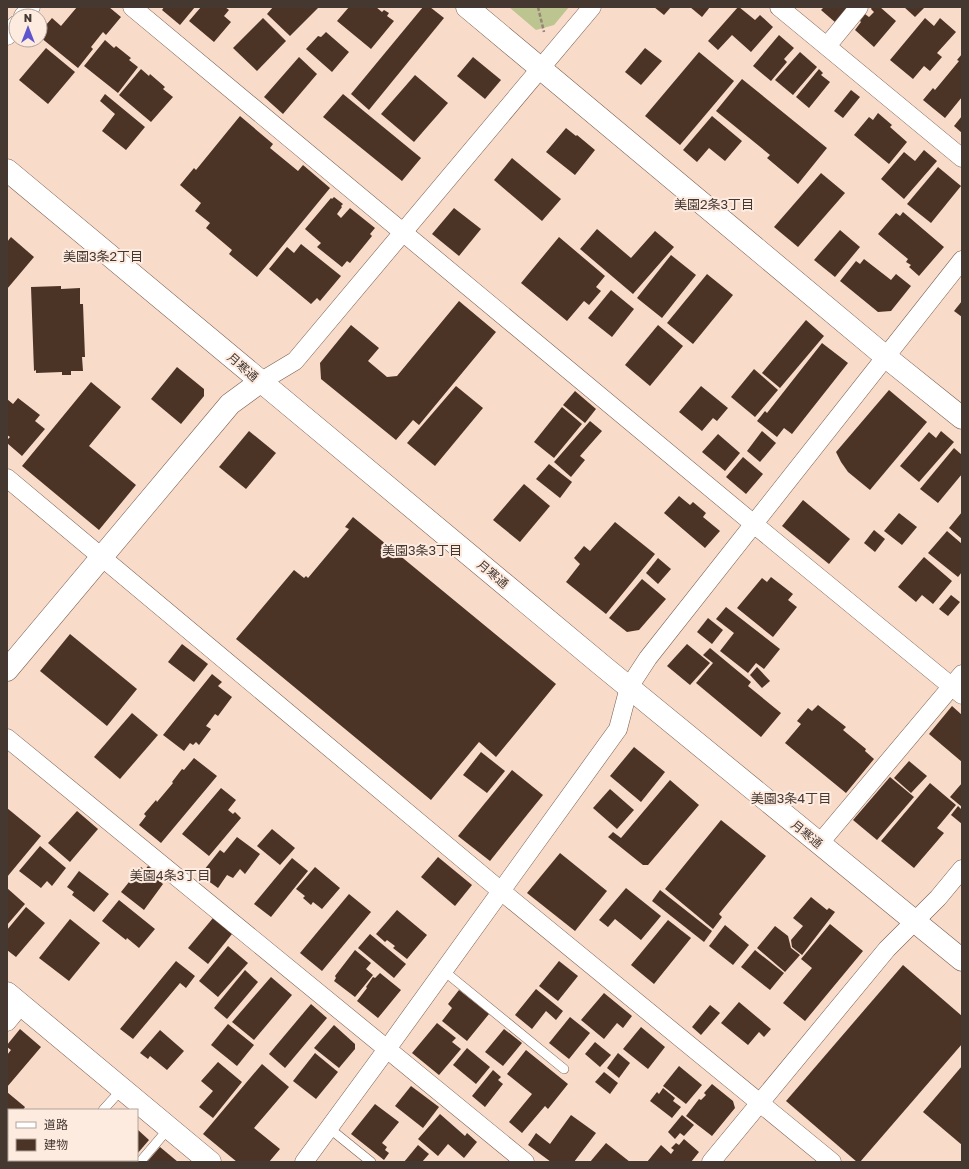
<svg xmlns="http://www.w3.org/2000/svg" width="969" height="1169" font-family="'Golos Text','Noto Sans JP',sans-serif">
  <style>
    .green { fill: #bcc48f }
    .building { fill: #4b3426 }
    .lines { fill: none; stroke-linecap: round; stroke-linejoin: round }
    .service-casing { stroke: #795f50; stroke-width: 10 }
    .minor-casing { stroke: #795f50; stroke-width: 19 }
    .tertiary-casing { stroke: #795f50; stroke-width: 23 }
    .trunk-casing { stroke: #795f50; stroke-width: 23 }
    .path { stroke: #978377; stroke-width: 2.5; stroke-dasharray: 4 2; stroke-linecap: butt }
    .service { stroke: #fff; stroke-width: 9 }
    .minor { stroke: #fff; stroke-width: 18 }
    .tertiary { stroke: #fff; stroke-width: 22 }
    .trunk { stroke: #fff; stroke-width: 22 }
    .labels { text-anchor: middle; dominant-baseline: central; stroke-width: 4; stroke-linejoin: round; paint-order: stroke }
    .street-label { font-size: 12px; fill: #443831; stroke: #fdebe0 }
    .neighbourhood-label { font-size: 13px; fill: #443831; stroke: #fdebe0 }
  </style>
  <rect width="100%" height="100%" fill="#f9dbca"/>
  <!-- green -->
  <path class="green" d="M509 7H569L554 25 536 30Z"/>
  <!-- building -->
  <g class="building">
    <path d="M77 7H109L121 17 106 35 103 32 91 47 93 49 78 68 40 37V32L52 18 61 26Z"/>
    <path d="M164 7H195L180 25 162 10Z"/>
    <path d="M201 7H225L229 10 224 16 231 22 214 42 189 21Z"/>
    <path d="M273 7H319L290 36 267 14Z"/>
    <path d="M349 7H376L382 12 384 10 389 13 387 16 394 21 371 49 337 21Z"/>
    <path d="M423 7H430L444 18 369 110 351 94Z"/>
    <path d="M654 7H671L664 15Z"/>
    <path d="M690 7H710L702 17Z"/>
    <path d="M738 7H739L755 20 760 15 773 27 751 52 732 35 718 50 708 41Z"/>
    <path d="M824 7H850L836 23 821 10Z"/>
    <path d="M872 7H880L896 21 874 47 855 30 861 22 860 21 865 14 869 17 874 12 871 9Z"/>
    <path d="M904 7H925L915 17Z"/>
    <path d="M263 18 286 41 257 71 233 48Z"/>
    <path d="M925 18 934 26 940 18 956 32 937 53 942 57 930 71 924 66 913 79 890 60Z"/>
    <path d="M326 32 349 52 332 72 306 49 318 36 321 37Z"/>
    <path d="M779 35 794 48 784 59 787 62 771 81 753 66Z"/>
    <path d="M105 40 114 48 116 46 131 58 129 60 138 67 118 93 84 66Z"/>
    <path d="M46 48 75 72 48 104 19 80Z"/>
    <path d="M645 48 662 61 641 85 625 72Z"/>
    <path d="M699 52 734 81 680 145 645 116Z"/>
    <path d="M800 52 817 67 793 95 775 80Z"/>
    <path d="M962 54V97L945 118 923 100 933 88 935 90 959 61 957 60Z"/>
    <path d="M299 57 317 74 283 114 264 97Z"/>
    <path d="M473 57 501 80 485 99 457 76Z"/>
    <path d="M141 69 149 76 150 74 165 87 163 89 173 97 151 122 119 95Z"/>
    <path d="M819 69 823 73 821 75 830 82 809 108 796 97Z"/>
    <path d="M415 75 448 103 414 142 381 114Z"/>
    <path d="M742 79 827 148 798 184 767 158 770 155 716 111Z"/>
    <path d="M851 90 860 97 843 118 834 111Z"/>
    <path d="M105 94 145 127 126 150 102 131 115 114 100 101Z"/>
    <path d="M343 94 421 158 402 181 323 117Z"/>
    <path d="M878 113 892 125 890 127 907 142 889 164 854 135 869 117 873 120Z"/>
    <path d="M240 116 273 144 270 148 298 171 303 165 330 188 257 277 229 254 232 250 206 228 210 223 195 211 201 203 180 185 194 168 196 170Z"/>
    <path d="M712 116 742 141 725 161 709 148 697 162 683 150Z"/>
    <path d="M962 116V133L954 126Z"/>
    <path d="M566 128 576 136 577 135 595 150 575 175 546 152Z"/>
    <path d="M924 150 937 161 904 199 881 179 904 152 915 161Z"/>
    <path d="M512 158 561 199 542 221 494 180Z"/>
    <path d="M938 167 961 186 931 223 907 204Z"/>
    <path d="M821 173 845 193 798 247 774 227Z"/>
    <path d="M334 197 343 204 341 206 342 207 337 214 341 218 350 208 375 228 370 234 372 236 350 263 347 261 342 267 317 247 321 243 305 229 331 198 332 199Z"/>
    <path d="M454 208 481 229 459 256 432 234Z"/>
    <path d="M903 212 944 247 919 276 909 267 911 265 906 262 908 259 878 234 896 213 900 216Z"/>
    <path d="M597 229 631 258 655 231 674 247 633 294 580 249Z"/>
    <path d="M840 230 860 247 835 277 814 260Z"/>
    <path d="M11 237 34 257 7 289V242Z"/>
    <path d="M559 237 605 276 596 287 601 291 589 305 584 301 567 321 521 283Z"/>
    <path d="M301 244 341 276 320 301 317 298 311 304 269 269 287 247 294 253Z"/>
    <path d="M671 255 696 275 662 318 637 298Z"/>
    <path d="M864 259 891 280 896 274 911 286 891 311 878 312 840 281 856 261 860 264Z"/>
    <path d="M707 274 733 295 693 344 667 323Z"/>
    <path d="M61 286V289L80 288V304H83L85 357H82L83 371H71V375H62V372L36 373V370L34 371 31 287Z"/>
    <path d="M611 290 634 309 612 337 588 318Z"/>
    <path d="M459 301 496 332 419 425 413 420 396 440 321 379 320 363 351 325 379 348 368 361 387 377 397 376Z"/>
    <path d="M962 301V317L954 311Z"/>
    <path d="M806 320 824 336 780 388 762 373Z"/>
    <path d="M658 325 683 346 650 386 625 365Z"/>
    <path d="M822 343 848 363 792 434 784 428 777 437 757 421 765 411 767 413Z"/>
    <path d="M177 367 204 389V396L181 424 151 399Z"/>
    <path d="M754 369 778 390 755 417 731 397Z"/>
    <path d="M91 382 121 407 89 446 136 485 99 530 22 466Z"/>
    <path d="M456 386 483 408 435 466 407 443Z"/>
    <path d="M701 386 728 408 717 421 713 418 702 431 679 412Z"/>
    <path d="M889 390 927 422 870 490 848 472 841 462 836 452Z"/>
    <path d="M575 391 596 409 585 423 563 405Z"/>
    <path d="M18 398 40 415 35 421 45 429 22 456 7 443V440L10 437 7 435V399L13 404Z"/>
    <path d="M562 407 582 424 554 458 534 442Z"/>
    <path d="M590 421 602 431 580 456 585 460 571 477 554 462Z"/>
    <path d="M249 431 276 453 246 489 219 467Z"/>
    <path d="M762 431 776 443 760 462 747 451Z"/>
    <path d="M941 431 954 442 919 482 900 466 929 432 936 438Z"/>
    <path d="M718 434 740 453 725 471 702 452Z"/>
    <path d="M954 448 962 455V474L938 503 920 489Z"/>
    <path d="M743 457 763 474 746 494 726 477Z"/>
    <path d="M549 464 572 482 560 498 536 479Z"/>
    <path d="M524 484 550 506 520 542 493 520Z"/>
    <path d="M679 496 690 505 693 502 706 513 703 517 720 531 705 548 664 513Z"/>
    <path d="M803 500 850 539 829 564 782 526Z"/>
    <path d="M962 512V539L949 528Z"/>
    <path d="M899 513 917 527 902 545 884 531Z"/>
    <path d="M353 517 556 684 496 757 479 742 431 800 236 639 294 570 304 578 306 576 308 578 349 529 345 527Z"/>
    <path d="M615 522 655 554 606 614 566 582 580 564 574 558 584 546 590 551Z"/>
    <path d="M874 530 885 539 875 552 864 543Z"/>
    <path d="M947 531 962 544V572L958 577 928 553Z"/>
    <path d="M924 557 952 581 933 604 922 595 916 602 898 587Z"/>
    <path d="M658 558 671 569 658 584 646 573Z"/>
    <path d="M771 577 793 594 788 600 797 607 773 637 737 608 762 578 767 582Z"/>
    <path d="M642 579 666 599 639 630 627 632 609 618Z"/>
    <path d="M951 595 960 602 948 616 939 609Z"/>
    <path d="M726 607 780 649 764 669 756 663 748 673 720 651 734 633 716 619Z"/>
    <path d="M708 618 723 630 712 644 697 632Z"/>
    <path d="M70 634 137 689 107 726 40 671Z"/>
    <path d="M182 644 208 664 194 682 168 662Z"/>
    <path d="M687 644 710 663 690 685 667 666Z"/>
    <path d="M710 648 751 682 748 686 781 713 761 737 696 683 713 663 703 655Z"/>
    <path d="M757 667 770 681 762 688 750 675Z"/>
    <path d="M212 674 222 682 218 686 232 697 218 716 215 714 206 726 211 729 199 745 196 742 193 745 190 743 184 751 163 735Z"/>
    <path d="M818 705 846 727 843 730 866 749 865 751 874 759 846 793 785 743 801 724 797 721 808 708 812 711Z"/>
    <path d="M952 706 962 715V762L929 734Z"/>
    <path d="M132 713 158 735 120 779 94 757Z"/>
    <path d="M634 747 665 772 641 802 610 776Z"/>
    <path d="M481 752 505 771 487 793 463 775Z"/>
    <path d="M194 758 217 776 161 843 139 825 146 816 144 814 156 800 157 802 173 783 172 782 182 769 184 770Z"/>
    <path d="M909 761 927 776 911 793 894 778Z"/>
    <path d="M512 770 543 795 490 861 458 836Z"/>
    <path d="M890 777 914 797 877 840 853 820Z"/>
    <path d="M670 780 699 805 648 865H643L608 837 613 832 621 838Z"/>
    <path d="M930 783 956 805 937 828 944 833 914 868 881 841Z"/>
    <path d="M962 783V807L950 797Z"/>
    <path d="M221 788 236 800 228 810 233 814 235 812 241 818 209 856 182 834Z"/>
    <path d="M610 789 634 810 617 829 593 808Z"/>
    <path d="M958 806 962 810V824L951 815Z"/>
    <path d="M7 808 41 836 7 877Z"/>
    <path d="M77 811 98 829 70 862 48 843Z"/>
    <path d="M721 820 766 856 719 914 722 917 713 929 665 889Z"/>
    <path d="M272 829 295 848 280 865 257 846Z"/>
    <path d="M237 837 260 854 245 874 240 869 233 878 227 875 218 888 200 875 220 850 224 853Z"/>
    <path d="M40 846 66 868 52 886 47 881 41 888 19 871Z"/>
    <path d="M560 853 607 891 575 931 527 893Z"/>
    <path d="M438 857 472 885 455 906 421 877Z"/>
    <path d="M292 858 308 871 271 917 254 904Z"/>
    <path d="M148 866 156 872 153 876 163 884 144 910 121 892 141 867 145 870Z"/>
    <path d="M315 867 340 888 322 909 313 902 311 905 303 898 305 896 296 889Z"/>
    <path d="M79 871 109 894 94 912 72 895 74 892 67 887Z"/>
    <path d="M7 888 25 904 7 925Z"/>
    <path d="M626 888 661 916 641 940 615 919 608 927 599 920Z"/>
    <path d="M660 890 712 931 704 942 652 901Z"/>
    <path d="M349 894 371 912 322 971 300 953Z"/>
    <path d="M811 897 827 910 829 908 835 912 802 955 792 947 791 940 803 926 793 918Z"/>
    <path d="M119 900 155 929 139 948 127 938 126 940 102 921Z"/>
    <path d="M26 907 45 923 16 957 7 950V930Z"/>
    <path d="M397 910 427 935 407 959 393 948 395 946 387 940 385 942 376 934Z"/>
    <path d="M213 918 232 934 208 964 188 948Z"/>
    <path d="M70 919 100 943 69 981 39 958Z"/>
    <path d="M668 920 691 938 654 984 631 965Z"/>
    <path d="M830 924 863 951 805 1021 783 1003 812 968 801 959Z"/>
    <path d="M725 925 749 945 733 965 709 946Z"/>
    <path d="M775 926 788 936 791 948 800 955 785 972 757 948Z"/>
    <path d="M370 934 406 964 394 978 358 948Z"/>
    <path d="M228 946 248 963 218 997 199 981Z"/>
    <path d="M355 950 371 963 366 969 373 975 355 997 334 981 336 978 335 976Z"/>
    <path d="M755 950 784 973 770 990 741 967Z"/>
    <path d="M176 961 195 976 186 988 180 983 133 1039 120 1029Z"/>
    <path d="M559 961 578 976 558 1001 539 986Z"/>
    <path d="M903 965 962 1016V1044L860 1162H857L786 1101Z"/>
    <path d="M245 970 258 982 227 1019 214 1008Z"/>
    <path d="M380 973 401 990 378 1018 357 1001 367 988 366 987 373 977 375 978Z"/>
    <path d="M271 977 292 995 254 1040 232 1022Z"/>
    <path d="M536 989 563 1011 556 1020 546 1011 532 1029 515 1015Z"/>
    <path d="M459 990 489 1014 467 1041 442 1021 452 1008 448 1004Z"/>
    <path d="M604 993 632 1016 623 1028 617 1023 604 1039 581 1020Z"/>
    <path d="M739 1002 771 1029 764 1037 759 1032 748 1045 721 1023Z"/>
    <path d="M311 1004 327 1018 285 1068 269 1054Z"/>
    <path d="M710 1005 720 1013 701 1035 692 1027Z"/>
    <path d="M570 1017 590 1033 569 1059 549 1043Z"/>
    <path d="M437 1023 456 1038 452 1042 461 1049 439 1075 412 1053Z"/>
    <path d="M228 1024 254 1045 237 1066 211 1045Z"/>
    <path d="M334 1025 355 1044V1049L339 1068 314 1048Z"/>
    <path d="M641 1027 665 1047 648 1069 623 1049Z"/>
    <path d="M20 1029 41 1047 7 1087V1055L11 1050 7 1047V1045Z"/>
    <path d="M504 1029 522 1043 503 1066 485 1052Z"/>
    <path d="M160 1030 184 1051 167 1070 150 1056 148 1059 140 1053Z"/>
    <path d="M595 1042 611 1055 600 1067 585 1054Z"/>
    <path d="M467 1048 490 1067 476 1084 453 1065Z"/>
    <path d="M526 1050 568 1084 548 1109 545 1106 522 1133 509 1122 532 1094 507 1074Z"/>
    <path d="M315 1053 338 1072 316 1099 293 1081Z"/>
    <path d="M618 1053 630 1063 619 1078 607 1068Z"/>
    <path d="M218 1062 242 1082 213 1118 199 1107 213 1091 201 1081Z"/>
    <path d="M262 1064 289 1087 254 1128 280 1149 269 1162H237L203 1134Z"/>
    <path d="M679 1066 702 1085 686 1104 663 1086Z"/>
    <path d="M962 1066V1145L923 1112Z"/>
    <path d="M493 1070 501 1077 498 1080 503 1084 485 1107 472 1096Z"/>
    <path d="M604 1072 618 1083 610 1094 595 1082Z"/>
    <path d="M712 1084 733 1101 735 1108 712 1136 686 1116 699 1099 701 1100 706 1095 704 1093Z"/>
    <path d="M411 1086 439 1107 423 1128 395 1106Z"/>
    <path d="M663 1088 675 1098 673 1101 681 1107 672 1118 650 1101 657 1092 659 1094Z"/>
    <path d="M7 1092 25 1107 23 1110H9V1114L7 1113Z"/>
    <path d="M375 1104 399 1122 382 1143 387 1147 385 1150 389 1153 384 1160 351 1134Z"/>
    <path d="M440 1114 465 1136 467 1133 477 1142 464 1158 448 1144 438 1156 418 1139Z"/>
    <path d="M571 1115 596 1133 574 1162H551L528 1145 536 1133 550 1144Z"/>
    <path d="M682 1115 694 1125 684 1136 680 1133 675 1139 668 1132Z"/>
    <path d="M137 1129 149 1140 137 1154Z"/>
    <path d="M684 1139 699 1152 691 1162H647L661 1145 671 1154 674 1150 671 1148 676 1143 679 1145Z"/>
    <path d="M606 1143 630 1162H590Z"/>
    <path d="M418 1145 429 1154 422 1162H404Z"/>
    <path d="M160 1147 178 1162H147Z"/>
  </g>
  <g class="lines">
    <defs>
      <g id="service">
        <path d="M444 971 564 1069"/>
        <path d="M103 1110 122 1089"/>
        <path d="M329 1128 371 1162"/>
        <path d="M59 1162 60 1160"/>
        <path d="M140 1162 169 1128"/>
      </g>
      <g id="minor">
        <path d="M132 7 755 525 962 695"/>
        <path d="M779 7 962 158"/>
        <path d="M23 16 31 7"/>
        <path d="M7 36 16 25"/>
        <path d="M827 46 859 7"/>
        <path d="M260 382 295 361 592 7"/>
        <path d="M7 478 501 891 832 1162"/>
        <path d="M7 738 525 1162"/>
        <path d="M819 844 962 674"/>
        <path d="M7 1022 21 1005"/>
        <path d="M304 1162 387 1049 618 729 629 687 648 658 962 260"/>
        <path d="M711 1162 887 949 938 898 962 869"/>
      </g>
      <g id="tertiary">
        <path d="M467 7 886 357 962 418"/>
        <path d="M7 670 230 404 260 382"/>
        <path d="M7 993 210 1162"/>
      </g>
      <path id="trunk" d="M7 170 604 667 962 960"/>
    </defs>
    <!-- service casing -->
    <use href="#service" class="service-casing"/>
    <!-- minor casing -->
    <use href="#minor" class="minor-casing"/>
    <!-- tertiary casing -->
    <use href="#tertiary" class="tertiary-casing"/>
    <!-- trunk casing -->
    <use href="#trunk" class="trunk-casing"/>
    <!-- path -->
    <path class="path" d="M538 7 544 32"/>
    <!-- service -->
    <use href="#service" class="service"/>
    <!-- minor -->
    <use href="#minor" class="minor"/>
    <!-- tertiary -->
    <use href="#tertiary" class="tertiary"/>
    <!-- trunk -->
    <use href="#trunk" class="trunk"/>
  </g>
  <g class="labels">
    <!-- street labels -->
    <g class="street-label">
      <text transform="translate(243 367) rotate(41)">月寒通</text>
      <text transform="translate(493 574) rotate(40)">月寒通</text>
      <text transform="translate(807 834) rotate(39)">月寒通</text>
    </g>
    <!-- neighbourhood labels -->
    <g class="neighbourhood-label">
      <text x="714" y="204">美園2条3丁目</text>
      <text x="103" y="256">美園3条2丁目</text>
      <text x="422" y="550">美園3条3丁目</text>
      <text x="791" y="798">美園3条4丁目</text>
      <text x="170" y="875">美園4条3丁目</text>
    </g>
  </g>
  <!-- border -->
  <rect width="969" height="1169" fill="none" stroke="#443831" stroke-width="16"/>
  <!-- legend -->
  <rect x="8" y="1109" width="130" height="52" fill="#fdebe0" stroke="#b3a39a"/>
  <rect x="16" y="1122" width="20" height="6" fill="#ffffff" stroke="#b3a39a"/>
  <text x="44" y="1129" font-size="12" fill="#443831">道路</text>
  <rect x="16" y="1139" width="20" height="12" fill="#4b3426" stroke="#b3a39a"/>
  <text x="44" y="1149" font-size="12" fill="#443831">建物</text>
  <!-- north arrow -->
  <g transform="translate(28 28)"><circle r="19" fill="#fdebe0" stroke="#b3a39a"/>
  <path d="M0-3L7 15L0 10L-7 15Z" fill="#5e55ce"/>
  <text y="-6" font-size="11" font-weight="bold" text-anchor="middle" fill="#443831">N</text>
  </g>
</svg>
